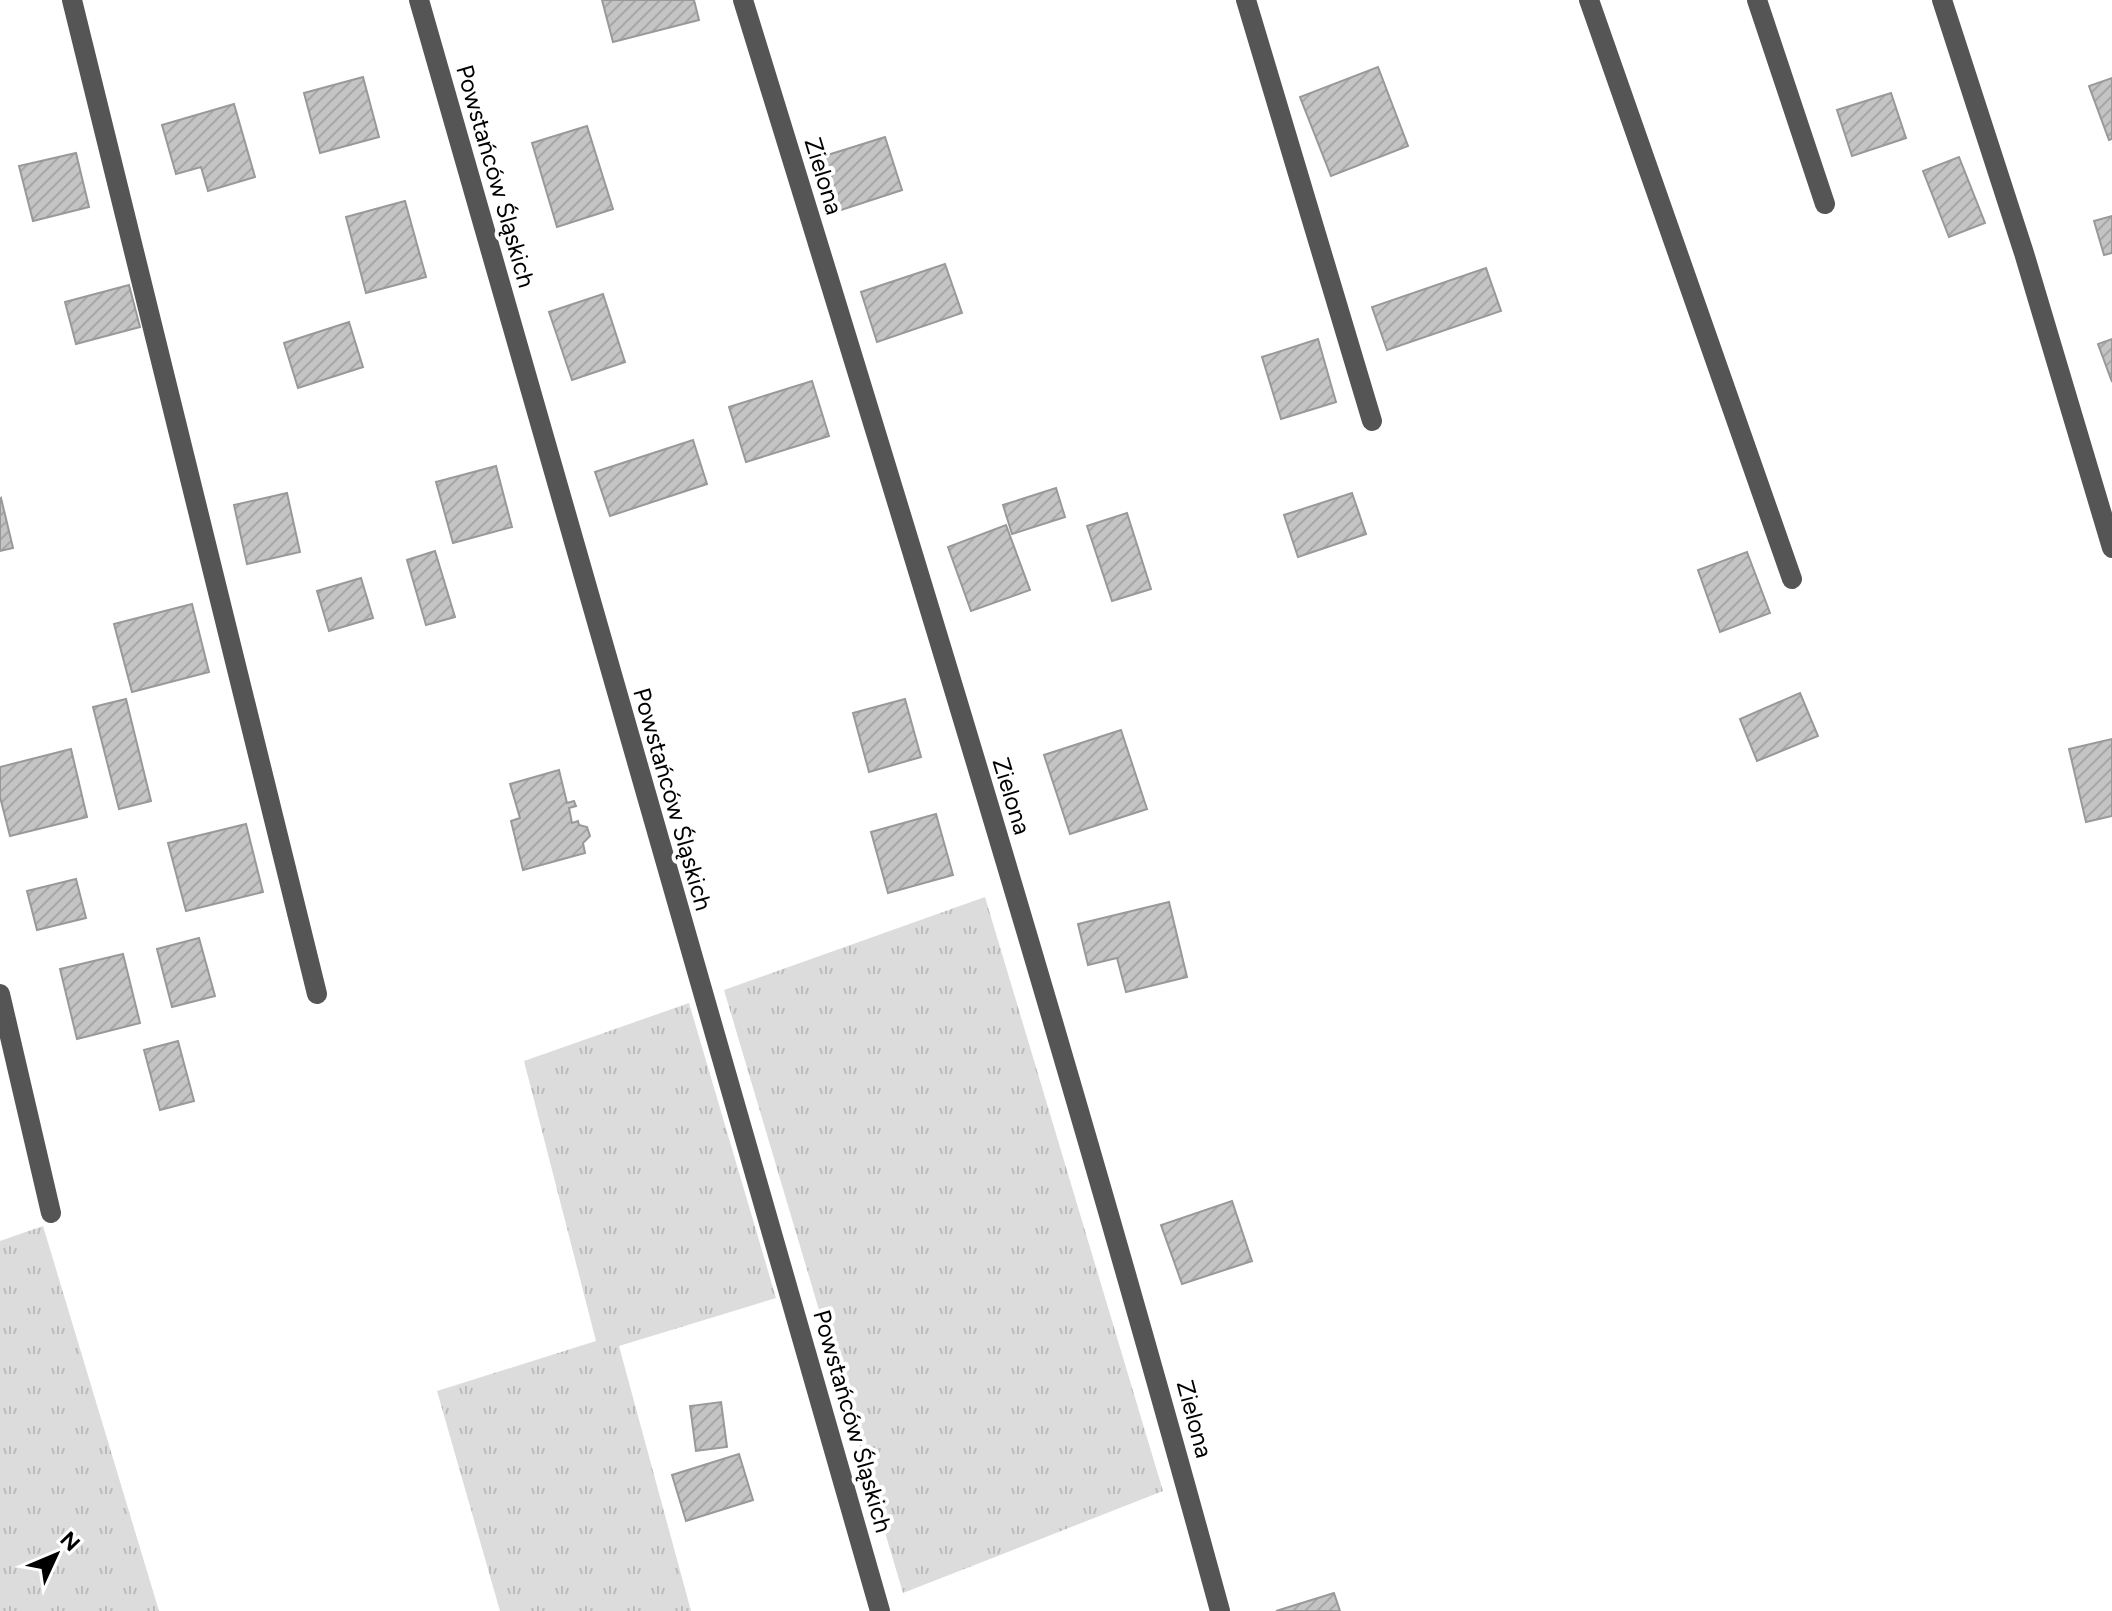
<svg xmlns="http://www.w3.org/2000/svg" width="2112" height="1611" font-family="Figtree,sans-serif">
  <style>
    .grass { fill: url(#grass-tufts) }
    .building { fill: url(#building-hatch); stroke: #999; stroke-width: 2 }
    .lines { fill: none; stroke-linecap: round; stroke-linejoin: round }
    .minor { stroke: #555; stroke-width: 20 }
    .labels { text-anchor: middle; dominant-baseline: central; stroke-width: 8; stroke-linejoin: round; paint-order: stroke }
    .street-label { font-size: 24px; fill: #000; stroke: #fff }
  </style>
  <defs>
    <pattern id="grass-tufts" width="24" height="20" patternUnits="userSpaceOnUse" patternTransform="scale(2)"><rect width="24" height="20" fill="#dcdcdc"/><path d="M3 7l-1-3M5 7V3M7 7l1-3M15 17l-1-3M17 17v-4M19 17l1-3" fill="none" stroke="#bbb"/></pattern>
    <pattern id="building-hatch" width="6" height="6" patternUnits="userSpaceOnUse" patternTransform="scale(2)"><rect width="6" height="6" fill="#c4c4c4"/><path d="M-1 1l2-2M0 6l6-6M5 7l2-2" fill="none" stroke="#a7a7a7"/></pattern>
  </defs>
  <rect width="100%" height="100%" fill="#fff"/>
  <!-- grass -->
  <g class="grass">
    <path d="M985 897 1163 1491 903 1593 724 990Z"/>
    <path d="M689 1003 776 1298 619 1346 691 1611H500L437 1391 596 1341 524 1061Z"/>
    <path d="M43 1226 159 1611H0V1241Z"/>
  </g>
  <!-- building -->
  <g class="building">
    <path d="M602 0H694L699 20 613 42Z"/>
    <path d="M1378 67 1408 146 1331 176 1300 97Z"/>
    <path d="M363 77 379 137 320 153 304 93Z"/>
    <path d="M2112 78V139L2109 140 2089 86Z"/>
    <path d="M1891 93 1906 138 1852 156 1837 110Z"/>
    <path d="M234 104 255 177 208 191 201 167 176 174 162 125Z"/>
    <path d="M587 126 613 209 557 227 532 143Z"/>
    <path d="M885 137 902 190 835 212 818 158Z"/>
    <path d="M76 153 89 207 33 221 19 166Z"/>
    <path d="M1959 157 1985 223 1949 237 1923 171Z"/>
    <path d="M405 201 426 277 366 293 346 217Z"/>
    <path d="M2112 216V253L2104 255 2094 221Z"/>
    <path d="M945 264 962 313 877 342 861 292Z"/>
    <path d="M1486 268 1501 311 1387 350 1372 307Z"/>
    <path d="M129 285 140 327 76 344 65 302Z"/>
    <path d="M603 294 625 362 572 380 549 312Z"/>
    <path d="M349 322 363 367 298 388 284 343Z"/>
    <path d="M1318 339 1336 402 1281 419 1262 357Z"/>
    <path d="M2112 339V382L2098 344Z"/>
    <path d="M812 381 829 436 746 462 729 407Z"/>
    <path d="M693 440 707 484 610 516 595 472Z"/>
    <path d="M496 466 512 527 453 543 436 482Z"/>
    <path d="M1056 488 1065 517 1012 534 1003 505Z"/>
    <path d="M287 493 300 552 247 564 234 505Z"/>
    <path d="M1352 493 1366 534 1298 557 1284 515Z"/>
    <path d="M1 498 13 548 0 551V499Z"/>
    <path d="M1127 513 1151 589 1112 601 1087 526Z"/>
    <path d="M1006 525 1030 590 971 611 948 547Z"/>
    <path d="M435 551 455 617 426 625 407 560Z"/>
    <path d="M1747 552 1770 613 1720 632 1698 570Z"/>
    <path d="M361 578 373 618 329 631 317 591Z"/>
    <path d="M192 604 209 672 132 692 114 624Z"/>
    <path d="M1800 693 1818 736 1757 761 1740 719Z"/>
    <path d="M126 699 151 801 119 809 93 707Z"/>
    <path d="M905 699 921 757 869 772 853 713Z"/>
    <path d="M1121 730 1147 809 1070 834 1044 755Z"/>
    <path d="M2112 739V816L2086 822 2069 749Z"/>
    <path d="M71 749 87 817 10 836 0 797V767Z"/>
    <path d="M559 770 567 803 574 801 576 806 569 808 572 823 578 821 579 825 587 827 590 836 583 843 585 853 523 870 511 821 520 818 510 784Z"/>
    <path d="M936 814 953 875 888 893 871 832Z"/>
    <path d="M246 824 263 892 186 911 168 843Z"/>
    <path d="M76 879 86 918 37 930 27 891Z"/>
    <path d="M1169 902 1187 977 1126 992 1117 958 1088 965 1078 924Z"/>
    <path d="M199 938 215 996 172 1007 157 949Z"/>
    <path d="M123 954 140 1023 77 1039 60 969Z"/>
    <path d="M178 1041 194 1101 160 1110 144 1050Z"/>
    <path d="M1232 1201 1252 1261 1182 1284 1161 1225Z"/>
    <path d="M721 1402 727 1447 696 1451 690 1406Z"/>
    <path d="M739 1454 753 1500 686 1521 672 1475Z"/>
    <path d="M1334 1593 1340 1611H1276Z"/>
  </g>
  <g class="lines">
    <!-- minor -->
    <g class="minor">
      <path d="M72 0 317 994"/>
      <path d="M419 0 880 1611"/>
      <path d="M743 0C908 535 1073 1071 1220 1611"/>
      <path d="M1246 0 1372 421"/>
      <path d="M1589 0 1792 579"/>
      <path d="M1757 0 1825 204"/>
      <path d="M1942 0 2024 253 2112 548"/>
      <path d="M0 994 51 1213"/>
    </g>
  </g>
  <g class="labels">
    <!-- street labels -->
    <g class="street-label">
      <text transform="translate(496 176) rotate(74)">Powstańców Śląskich</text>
      <text transform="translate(824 176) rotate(73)">Zielona</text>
      <text transform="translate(1012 796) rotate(73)">Zielona</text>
      <text transform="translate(673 799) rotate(74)">Powstańców Śląskich</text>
      <text transform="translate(1195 1419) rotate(75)">Zielona</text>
      <text transform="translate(853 1421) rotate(74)">Powstańców Śląskich</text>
    </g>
  </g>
  <!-- north arrow -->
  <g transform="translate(56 1555) rotate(46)" stroke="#ffffff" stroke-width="6" paint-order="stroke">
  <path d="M0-6L14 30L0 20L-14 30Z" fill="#000000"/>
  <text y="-12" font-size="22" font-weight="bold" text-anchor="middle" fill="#000000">N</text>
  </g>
</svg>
